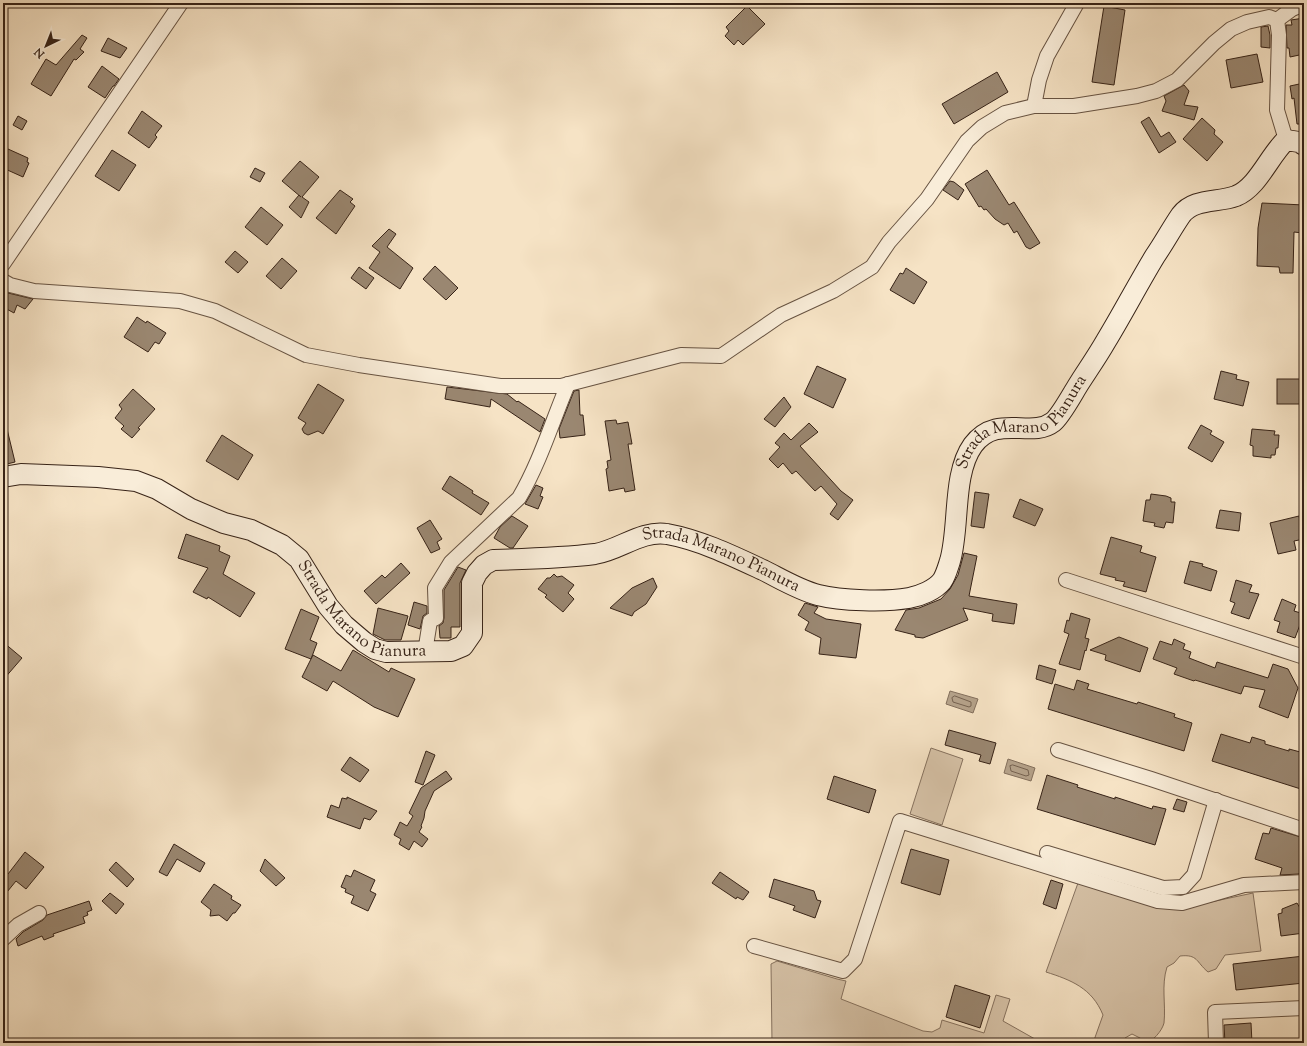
<svg xmlns="http://www.w3.org/2000/svg" width="1307" height="1046" font-family="'Sorts Mill Goudy',serif">
  <style>
    .green { fill: #d6c2a7; stroke: #86725f }
    .water { fill: #b5a28a; stroke: #836f5c }
    .lines { fill: none; stroke-linecap: round; stroke-linejoin: round }
    .shore { stroke: #766250; stroke-width: 1 }
    .building { fill: #9a8771; stroke: #372317 }
    .street-casing { stroke: #675342; stroke-width: 16 }
    .secondary-casing { stroke: #372317; stroke-width: 22 }
    .street { stroke: #f9edd9; stroke-width: 14 }
    .secondary { stroke: #f9edd9; stroke-width: 20 }
    .labels { text-anchor: middle; dominant-baseline: central; stroke-width: 3; stroke-linejoin: round; paint-order: stroke }
    .street-label { font-size: 17px; fill: #372317; stroke: #f9edd9 }
  </style>
  <rect width="100%" height="100%" fill="#f6e3c5"/>
  <filter id="stains"><feTurbulence type="fractalNoise" baseFrequency=".005" numOctaves="4"/><feColorMatrix values="0 0 0 0 .2 0 0 0 0 .09 0 0 0 0 .02 0 0 0 .5 -.17"/></filter>
  <radialGradient id="worn" r=".72"><stop offset=".6" stop-color="#630" stop-opacity="0"/><stop offset="1" stop-color="#630" stop-opacity=".3"/></radialGradient>
  <!-- green -->
  <g class="green">
    <path d="M931 748 963 759 942 825 910 814Z"/>
    <path d="M1078 883 1192 906 1253 893 1261 951 1225 955 1216 969 1208 972C1196 962 1198 954 1180 956L1174 963 1167 967C1161 986 1166 1004 1164 1023 1162 1031 1153 1041 1146 1043L1140 1038 1132 1034 1125 1038 1122 1043H1093L1103 1015C1092 988 1071 980 1046 972Z"/>
    <path d="M777 961 837 979 846 981 841 999 923 1031 932 1032 940 1028 942 1020 984 1033 996 995 1010 999 1003 1021 1042 1043H772L771 964Z"/>
  </g>
  <!-- water -->
  <g class="water">
    <path d="M950 691 978 699 973 713 946 704Z"/>
    <path d="M1008 759 1035 768 1031 781 1004 773Z"/>
  </g>
  <g class="lines">
    <!-- shore -->
    <g class="shore">
      <path d="M955 696 971 702V706L969 707 953 702 952 698Z"/>
      <path d="M1013 765 1028 770 1029 775 1026 776 1011 771 1010 766Z"/>
    </g>
  </g>
  <!-- building -->
  <g class="building">
    <path d="M747 6 765 24 743 45 738 40 734 45 725 36 729 31 726 27Z"/>
    <path d="M1104 6 1125 10 1114 85 1092 82Z"/>
    <path d="M1304 18V54L1290 57 1289 48H1287L1286 25H1292L1291 20Z"/>
    <path d="M1268 26 1270 35V48L1261 47V27Z"/>
    <path d="M82 35 87 38 80 49 84 52 76 60 74 59 51 96 31 84 46 59 56 65Z"/>
    <path d="M108 38 127 48 120 58 101 51Z"/>
    <path d="M1257 54 1263 82 1231 88 1226 60Z"/>
    <path d="M102 66 119 79 114 86H113L105 98 88 87Z"/>
    <path d="M997 72 1008 92 954 124 942 104Z"/>
    <path d="M1304 83V124H1297L1294 98 1292 99 1290 86Z"/>
    <path d="M1184 85 1189 91 1184 105 1198 107 1194 120 1162 111 1166 101 1164 96Z"/>
    <path d="M142 111 162 126 155 135 157 137 149 148 128 133Z"/>
    <path d="M18 116 27 121 22 130 13 125Z"/>
    <path d="M1149 117 1161 137 1169 132 1176 142 1159 153 1141 122Z"/>
    <path d="M1202 118 1215 130 1214 134 1223 142 1207 161 1183 139Z"/>
    <path d="M8 149 28 158 27 162 29 163 23 177 3 168V159Z"/>
    <path d="M112 150 136 165 119 191 95 176Z"/>
    <path d="M300 161 319 177 302 197 309 202 301 218 289 207 299 195 301 197 282 181Z"/>
    <path d="M255 168 265 173 260 182 250 177Z"/>
    <path d="M987 170 1009 205 1014 202 1040 243 1030 249 1026 247 1017 231 1014 233 1008 223 1004 225 995 219 986 209 984 210 981 206 979 207 965 184Z"/>
    <path d="M950 181 954 182 964 190 958 200 943 190Z"/>
    <path d="M340 190 353 199 350 202 355 206 336 234 316 218Z"/>
    <path d="M1262 203 1304 205 1303 233 1294 232 1293 273H1280L1279 267 1257 266 1258 228Z"/>
    <path d="M261 207 283 225 267 245 245 227Z"/>
    <path d="M389 229 396 234 387 247 413 268 400 289 369 268 380 252 372 246Z"/>
    <path d="M235 251 248 262 238 273 225 262Z"/>
    <path d="M282 258 297 271 281 289 266 276Z"/>
    <path d="M435 266 458 288 446 300 423 279Z"/>
    <path d="M359 267 374 278 366 289 351 278Z"/>
    <path d="M906 268 927 282 914 304 890 290 900 273 903 274Z"/>
    <path d="M3 291 8 293 33 299 25 309 17 305 14 313 3 307Z"/>
    <path d="M137 317 146 323 147 321 166 333 159 344 155 342 148 352 124 337Z"/>
    <path d="M817 366 846 379 833 408 804 394Z"/>
    <path d="M1221 371 1237 375 1236 379 1249 382 1243 406 1214 399Z"/>
    <rect x="1277" y="379" width="27" height="25"/>
    <path d="M318 384 344 400 323 434 318 431 308 435 304 433 302 429 306 423 298 418Z"/>
    <path d="M447 387 507 394 517 402 518 401 545 419 540 432 491 399 490 407 445 399Z"/>
    <path d="M133 389 155 409 138 428 140 429 132 438 121 429 124 426 115 418 122 409 119 405Z"/>
    <path d="M579 390 580 415H583L585 435 560 438 559 429 570 401 574 391Z"/>
    <path d="M784 397 791 407 775 427 764 419Z"/>
    <path d="M616 420 617 424 628 422 632 444H628L635 490 625 492 624 488 609 491 606 469 608 468 607 461 611 460 605 421Z"/>
    <path d="M809 423 818 432 800 446 841 491 853 500 838 520 830 514 837 504 821 486 815 491 796 471 792 474 783 463 778 468 769 459 780 447 775 443 784 433 791 440Z"/>
    <path d="M1201 425 1212 431 1210 434 1224 442 1212 462 1188 448Z"/>
    <path d="M7 429 15 462 3 465V430Z"/>
    <path d="M1252 429 1275 431 1274 435H1279L1278 448H1276L1275 455H1271V458L1253 456V446L1250 445Z"/>
    <path d="M222 435 253 455 238 480 206 461Z"/>
    <path d="M450 476 473 491 472 493 489 503 481 515 442 489Z"/>
    <path d="M536 485 543 488 540 496 543 497 538 509 525 504Z"/>
    <path d="M975 492 989 494 984 528 971 526Z"/>
    <path d="M1151 494 1166 496 1171 498V502H1175L1173 523 1166 522 1164 528 1154 526 1155 523 1143 521 1146 500H1150Z"/>
    <path d="M1020 499 1043 509 1035 526 1013 517Z"/>
    <path d="M1220 510 1241 513 1239 531 1216 528Z"/>
    <path d="M512 516 528 526 513 548H510L494 538 500 527Z"/>
    <path d="M1299 516 1304 539 1294 541 1296 550 1278 554 1270 523Z"/>
    <path d="M430 520 442 539 437 542 440 549 431 553 417 528Z"/>
    <path d="M186 534 220 546 219 551 230 556 223 574 255 593 240 617 208 597 207 599 193 592 208 568 178 558Z"/>
    <path d="M1111 537 1142 546 1140 552 1156 557 1146 592 1123 586 1125 582 1115 580 1116 578 1100 574Z"/>
    <path d="M964 553 977 556 969 596 1017 604 1014 624 992 621 993 614 963 608 968 620 923 638 915 637V635L895 630 906 610 919 608 941 599 950 589 958 575Z"/>
    <path d="M1190 561 1203 564 1202 566 1217 571 1211 591 1184 583Z"/>
    <path d="M401 563 410 573 376 604 364 591 382 575 385 578Z"/>
    <path d="M458 567 466 570 460 583V627H451V638H440L439 626 443 623 444 618V590Z"/>
    <path d="M554 574 557 577 562 576 574 585 568 593 574 599 563 612 545 597 547 595 538 589 547 578H550Z"/>
    <path d="M653 578 657 587 646 604 634 612 632 616 610 608 632 588Z"/>
    <path d="M1236 580 1252 585 1249 592 1259 594 1249 619 1231 613 1235 603 1230 601Z"/>
    <path d="M1282 599 1296 605 1294 611 1304 614 1295 638 1277 632 1280 622 1274 620Z"/>
    <path d="M414 602 427 606V613L423 616 420 629 408 625Z"/>
    <path d="M805 603 818 607 814 613 826 619 861 624 856 658 819 654 821 638 805 630 809 622 798 615Z"/>
    <path d="M378 608 408 616 401 640H385L373 634Z"/>
    <path d="M301 609 319 617 310 640 317 643 311 659 285 649Z"/>
    <path d="M1071 613 1090 619 1085 638 1089 639 1086 651 1085 650 1080 670 1059 664 1069 634 1064 632 1067 620 1069 621Z"/>
    <path d="M1119 637 1148 648 1140 672 1105 660 1106 655 1090 650Z"/>
    <path d="M1174 639 1185 644 1183 649 1191 652 1189 658 1215 668 1217 662 1268 678 1273 664 1288 669 1298 688 1288 718 1259 707 1265 690 1244 686 1241 694 1195 680 1194 681 1174 674 1177 668 1153 659 1160 641 1172 645Z"/>
    <path d="M3 642 22 658 3 680Z"/>
    <path d="M353 650 389 672 391 668 415 679 398 717 374 707 333 681 327 691 302 677 313 655 341 671Z"/>
    <path d="M1039 665 1056 670 1052 684 1036 679Z"/>
    <path d="M1077 680 1089 684 1087 689 1137 704 1138 702 1175 714 1174 717 1192 723 1184 751 1048 709 1055 684 1074 690Z"/>
    <path d="M949 730 996 743 990 764 979 761 981 755 945 745Z"/>
    <path d="M1221 734 1250 743 1252 737 1265 741V744L1289 751V749L1304 753V790L1212 761Z"/>
    <path d="M426 751 435 755 423 785 415 782Z"/>
    <path d="M350 757 369 770 360 782 341 770Z"/>
    <path d="M446 771 452 779 434 791 425 811 424 818 421 826 422 827 419 832 428 839 422 847 414 841 409 850 399 844 401 839 394 835 400 822 407 826 413 816 409 813 421 788Z"/>
    <path d="M1047 775 1078 785 1077 787 1115 799V797L1152 809 1153 806 1166 809 1155 845 1037 809Z"/>
    <path d="M834 776 876 790 869 813 827 799Z"/>
    <path d="M347 797 377 811 370 820 364 818 360 829 327 817 331 805 339 808 342 798 347 799Z"/>
    <path d="M1177 799 1187 802 1184 812 1173 809Z"/>
    <path d="M1271 828 1304 838V859L1299 874 1280 875 1282 868 1255 859 1263 833 1269 834Z"/>
    <path d="M174 844 205 863 200 872 177 859 167 876 159 872Z"/>
    <path d="M911 849 949 860 940 895 901 883Z"/>
    <path d="M25 852 44 867 26 889 16 881 3 897V870L8 874Z"/>
    <path d="M265 859 285 878 276 886 260 871Z"/>
    <path d="M116 862 134 879 127 887 109 870Z"/>
    <path d="M354 870 375 880 370 891 376 894 368 911 351 903 354 896 345 892 346 889 341 887 346 875 351 877Z"/>
    <path d="M720 872 749 892 743 900 737 897 736 899 712 883Z"/>
    <path d="M774 879 814 891 817 900 821 901 815 918 793 910 795 906 769 897Z"/>
    <path d="M1051 880 1063 884 1056 909 1043 904Z"/>
    <path d="M214 884 232 896 231 899 241 905 235 913H233L227 921 219 915 210 916 211 910 201 902Z"/>
    <path d="M110 893 124 904 116 914 102 901Z"/>
    <path d="M89 901 92 910 87 912 88 915 83 917 85 923 53 934 54 936 44 940 42 936 18 946 16 939 23 932 43 920 47 915Z"/>
    <path d="M1297 903 1300 908H1304V933L1281 936 1278 914 1282 913V909Z"/>
    <path d="M1304 956V983L1236 990 1233 964Z"/>
    <path d="M955 985 990 996 980 1028 946 1017Z"/>
    <path d="M1251 1023 1252 1043H1225L1224 1025Z"/>
  </g>
  <g class="lines">
    <defs>
      <g id="street">
        <path d="M1277 20 1292 9 1304 4"/>
        <path d="M1034 106 1039 80 1047 56 1077 3"/>
        <path d="M3 264 181 3"/>
        <path d="M3 281 10 285 34 291 180 301 215 311 306 355 359 365 500 386H561L681 355 721 356 781 315 833 291 872 267 889 242 927 199 967 141 982 127 1005 113 1034 106H1074L1137 96 1156 91 1177 80 1214 43 1231 29 1247 22 1269 17 1277 20 1279 35 1277 110 1286 140"/>
        <path d="M1066 580 1304 657"/>
        <path d="M425 652 430 621 436 618 435 588 451 562 519 498C540 462 552 422 568 384"/>
        <path d="M1058 750 1151 779 1304 830"/>
        <path d="M1047 853 1163 888 1183 887 1194 875 1216 800"/>
        <path d="M3 939 18 925 39 913"/>
        <path d="M754 946 843 971 855 959 900 821 1158 901 1182 903 1244 885 1304 882"/>
        <path d="M1216 1043 1215 1012 1304 1008"/>
      </g>
      <g id="secondary">
        <path id="s1" d="M3 477 21 474 98 477 136 481 157 489 191 509 224 523 251 530 282 545 299 559 328 606 344 625 364 642 375 649 386 652 451 651 463 646 472 633V583L477 573 484 565 493 560C527 559 562 558 595 554 620 550 641 530 667 534 700 540 733 556 763 570 781 579 799 590 818 595 841 601 886 602 909 598 920 596 935 590 942 581 946 575 948 567 950 561 960 527 952 474 973 445 997 413 1031 439 1053 422 1061 416 1074 391 1080 382 1089 368 1098 355 1106 341 1123 313 1138 284 1155 256 1164 243 1172 228 1181 215 1194 198 1217 203 1236 196 1258 187 1269 156 1286 140L1299 142 1304 145"/>
      </g>
    </defs>
    <!-- street casing -->
    <use href="#street" class="street-casing"/>
    <!-- secondary casing -->
    <use href="#secondary" class="secondary-casing"/>
    <!-- street -->
    <use href="#street" class="street"/>
    <!-- secondary -->
    <use href="#secondary" class="secondary"/>
  </g>
  <g class="labels">
    <!-- street labels -->
    <g class="street-label">
      <text stroke="none"><textPath href="#s1" startOffset="1291">Strada Marano Pianura</textPath></text>
      <text stroke="none"><textPath href="#s1" startOffset="859">Strada Marano Pianura</textPath></text>
      <text stroke="none"><textPath href="#s1" startOffset="403">Strada Marano Pianura</textPath></text>
    </g>
  </g>
  <!-- margin -->
  <rect width="1307" height="1046" fill="none" stroke="#f6e3c5" stroke-width="16"/>
  <rect x="4" y="4" width="1299" height="1038" fill="none" stroke="#372317" stroke-width="2"/>
  <rect x="8" y="8" width="1291" height="1030" fill="none" stroke="#372317"/>
  <!-- north arrow -->
  <g transform="translate(46 46) rotate(223)" stroke="#f9edd9" stroke-width="3" paint-order="stroke">
  <path d="M0-3L7 15L0 10L-7 15Z" fill="#372317"/>
  <text y="-6" font-size="11" font-weight="bold" text-anchor="middle" fill="#372317">N</text>
  </g>
  <rect width="100%" height="100%" filter="url(#stains)"/>
  <rect width="100%" height="100%" fill="url(#worn)"/>
</svg>
